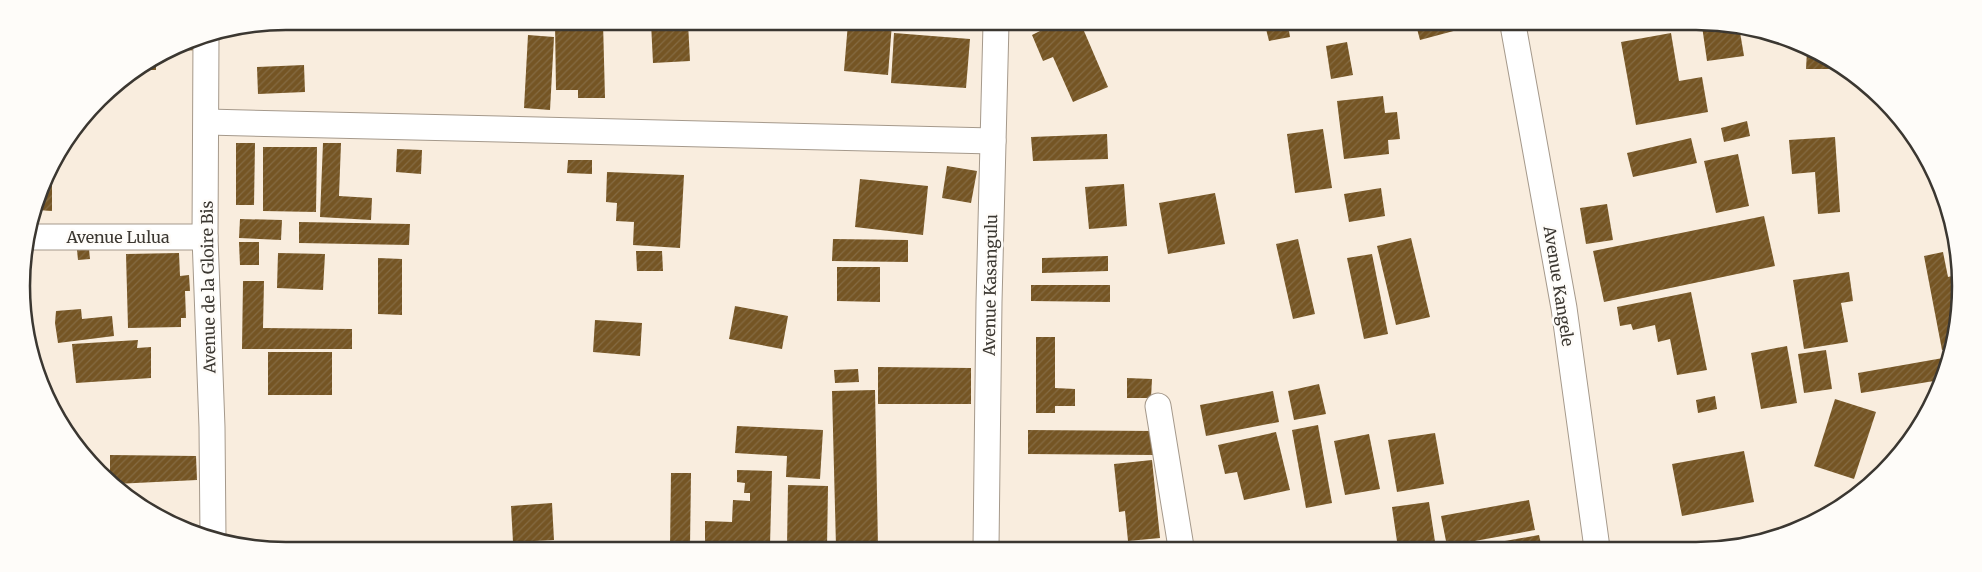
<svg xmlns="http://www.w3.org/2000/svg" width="1982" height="572" font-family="Merriweather,serif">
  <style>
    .building { fill: url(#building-hatch) }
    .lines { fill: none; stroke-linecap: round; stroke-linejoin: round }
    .street-casing { stroke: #a5998b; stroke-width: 27 }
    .street { stroke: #fff; stroke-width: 25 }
    .labels { text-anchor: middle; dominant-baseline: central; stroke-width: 5; stroke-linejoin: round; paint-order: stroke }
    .street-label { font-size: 16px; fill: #3b3731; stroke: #fefcf9 }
    .rim { fill: none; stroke: #3b3731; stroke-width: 2.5 }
  </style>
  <defs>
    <pattern id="building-hatch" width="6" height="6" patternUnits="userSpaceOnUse" patternTransform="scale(1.25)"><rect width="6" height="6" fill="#755524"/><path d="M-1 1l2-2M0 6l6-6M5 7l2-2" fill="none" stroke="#856b43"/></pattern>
  </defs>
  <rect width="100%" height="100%" fill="#f9edde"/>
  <!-- building -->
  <g class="building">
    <path d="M555 22H603L605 98H578V90H556Z"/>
    <path d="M651 23H688L690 61 653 63Z"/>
    <path d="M848 23H892L888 75 844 71Z"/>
    <path d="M1039 24H1081L1108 87 1073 102 1053 57 1043 61 1032 35 1042 30Z"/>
    <path d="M1265 25H1288L1290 37 1269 41Z"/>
    <path d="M1416 25H1460L1461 29 1420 40Z"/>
    <path d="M1702 26H1739L1744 56 1707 61Z"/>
    <path d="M894 33 970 39 966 88 891 83Z"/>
    <path d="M1671 33 1679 81 1702 77 1708 112 1636 125 1621 42Z"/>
    <path d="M528 35 554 37 550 110 524 108Z"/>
    <path d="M201 38 203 50 170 51 185 41Z"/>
    <path d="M1347 42 1353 75 1331 79 1326 46Z"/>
    <path d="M1807 51 1843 66 1847 69H1806Z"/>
    <path d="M156 59V70H139Z"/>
    <path d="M304 65 305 92 258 94 257 67Z"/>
    <path d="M1383 96 1385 113 1397 112 1400 139 1388 140 1389 154 1344 159 1337 101Z"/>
    <path d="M1747 121 1750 136 1724 142 1721 128Z"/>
    <path d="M1323 129 1332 188 1295 193 1287 134Z"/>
    <path d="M1107 134 1108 159 1033 161 1031 137Z"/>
    <path d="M1835 137 1840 212 1818 214 1815 172 1792 174 1789 140Z"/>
    <path d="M1691 138 1697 163 1633 177 1627 153Z"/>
    <path d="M236 143H255L254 205H236Z"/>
    <path d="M323 143H341L339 196 372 198 371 220 320 217Z"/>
    <path d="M263 147H317L316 212 263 211Z"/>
    <path d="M397 149 422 150 421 174 396 172Z"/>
    <path d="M1738 154 1749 206 1716 213 1704 161Z"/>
    <path d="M568 160H592V174L567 173Z"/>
    <path d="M947 166 977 171 971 203 942 198Z"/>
    <path d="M607 172 684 175 680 248 633 245 634 222 616 221 617 203 606 202Z"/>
    <path d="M860 179 928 186 923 235 855 227Z"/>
    <path d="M46 180 52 181V211L37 210Z"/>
    <path d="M1124 184 1127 226 1089 229 1085 187Z"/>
    <path d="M1381 188 1385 216 1349 222 1344 194Z"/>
    <path d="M1215 193 1225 244 1168 254 1159 203Z"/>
    <path d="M1607 204 1613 240 1586 244 1580 208Z"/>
    <path d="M1764 216 1775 266 1604 302 1593 251Z"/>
    <path d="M240 219 282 220 281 240 239 238Z"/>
    <path d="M299 222 410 224 409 245 299 243Z"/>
    <path d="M1411 238 1430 317 1396 325 1377 246Z"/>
    <path d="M833 239 908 240V262L832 261Z"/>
    <path d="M1298 239 1315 314 1293 319 1276 244Z"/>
    <path d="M239 242H259V265H240Z"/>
    <path d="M89 249 90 259 78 260 77 250Z"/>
    <path d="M636 251H662L663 271H637Z"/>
    <path d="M1943 252 1948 277 1956 275V337L1952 348 1942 350 1924 256Z"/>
    <path d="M179 253 180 276 189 275 190 291H185L186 318H181V327L128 328 126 254Z"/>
    <path d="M278 253 325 254 323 290 277 288Z"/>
    <path d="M1372 254 1388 334 1364 339 1347 258Z"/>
    <path d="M1108 256V271L1042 273V258Z"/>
    <path d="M378 258 402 259V315L378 314Z"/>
    <path d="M837 267H880V302L837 301Z"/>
    <path d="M1849 272 1853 301 1841 303 1848 342 1804 349 1793 280Z"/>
    <path d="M243 281H264L263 328 352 329V349H242Z"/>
    <path d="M1031 285H1110V302L1031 301Z"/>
    <path d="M1691 292 1707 370 1677 375 1670 339 1658 342 1655 325 1633 330 1631 324 1620 326 1617 307Z"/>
    <path d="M735 306 788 316 782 349 729 339Z"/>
    <path d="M81 309 82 319 112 316 114 336 58 343 55 323 56 311Z"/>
    <path d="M595 320 642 323 640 356 593 352Z"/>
    <path d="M1036 337H1055V388L1075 389V406H1055V413H1036Z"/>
    <path d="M138 340 137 348 151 347V378L76 383 72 344Z"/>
    <path d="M1787 346 1797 403 1761 409 1751 353Z"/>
    <path d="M1826 350 1832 389 1804 393 1798 354Z"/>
    <rect x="268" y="352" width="64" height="43"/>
    <path d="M1943 358 1944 368 1940 380 1861 393 1858 373Z"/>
    <path d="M878 367 971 368V404H878Z"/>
    <path d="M858 369 859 382 835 383 834 370Z"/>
    <path d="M1127 378 1152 379 1151 398H1127Z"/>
    <path d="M1319 384 1326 414 1294 420 1288 391Z"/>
    <path d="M875 390 878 547H836L832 391Z"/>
    <path d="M1273 391 1279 422 1206 436 1200 405Z"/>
    <path d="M1715 396 1717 409 1698 413 1696 400Z"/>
    <path d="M1835 399 1876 412 1854 479 1814 466Z"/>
    <path d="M1318 425 1332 503 1306 508 1292 430Z"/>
    <path d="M737 426 823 430 820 479 786 477 787 456 735 453Z"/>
    <path d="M1028 430 1153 431V455L1028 454Z"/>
    <path d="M1276 432 1290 490 1244 500 1237 472 1225 474 1218 445Z"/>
    <path d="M1435 433 1444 484 1397 492 1388 440Z"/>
    <path d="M1369 434 1380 489 1345 495 1334 441Z"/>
    <path d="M1744 451 1754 502 1682 516 1672 464Z"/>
    <path d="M110 455 196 456 197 480 115 484 110 479Z"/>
    <path d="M1152 460 1160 538 1128 541 1125 511 1119 512 1114 464Z"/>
    <path d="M737 470 772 471 770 545 705 542V521L732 522 733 500 750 501V493H744L745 483 737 482Z"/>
    <path d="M671 473H691L690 547H670Z"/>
    <path d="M788 485 828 486 827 547H787Z"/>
    <path d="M1529 500 1535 530 1447 546 1441 516Z"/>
    <path d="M1429 502 1436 548H1398L1392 507Z"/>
    <path d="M552 503 554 540 513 542 511 506Z"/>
    <path d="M1539 535 1542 548H1471V547Z"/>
  </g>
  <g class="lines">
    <defs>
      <g id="street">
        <path d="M1513 25 1564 308 1597 548"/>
        <path d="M206 37 205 237 212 427 213 537"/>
        <path d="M207 122 993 141"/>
        <path d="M30 237H205"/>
        <path d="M1158 406 1181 547"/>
        <path d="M986 547 989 302 996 24"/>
      </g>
    </defs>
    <!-- street casing -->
    <use href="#street" class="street-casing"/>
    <!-- street -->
    <use href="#street" class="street"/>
  </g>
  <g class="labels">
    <!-- street labels -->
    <g class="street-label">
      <text x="118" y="237">Avenue Lulua</text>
      <text transform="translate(990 285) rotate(-89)">Avenue Kasangulu</text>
      <text transform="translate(1559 286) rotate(81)">Avenue Kangele</text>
      <text transform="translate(208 287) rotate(-91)">Avenue de la Gloire Bis</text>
    </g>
  </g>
  <!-- crop -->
  <path d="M0 0H1982V572H0ZM286 30H1696A256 256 0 0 1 1952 286V286A256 256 0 0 1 1696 542H286A256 256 0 0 1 30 286V286A256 256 0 0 1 286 30Z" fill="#fefcf9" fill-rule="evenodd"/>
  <path class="rim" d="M286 30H1696A256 256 0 0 1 1952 286V286A256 256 0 0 1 1696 542H286A256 256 0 0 1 30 286V286A256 256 0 0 1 286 30Z"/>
</svg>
